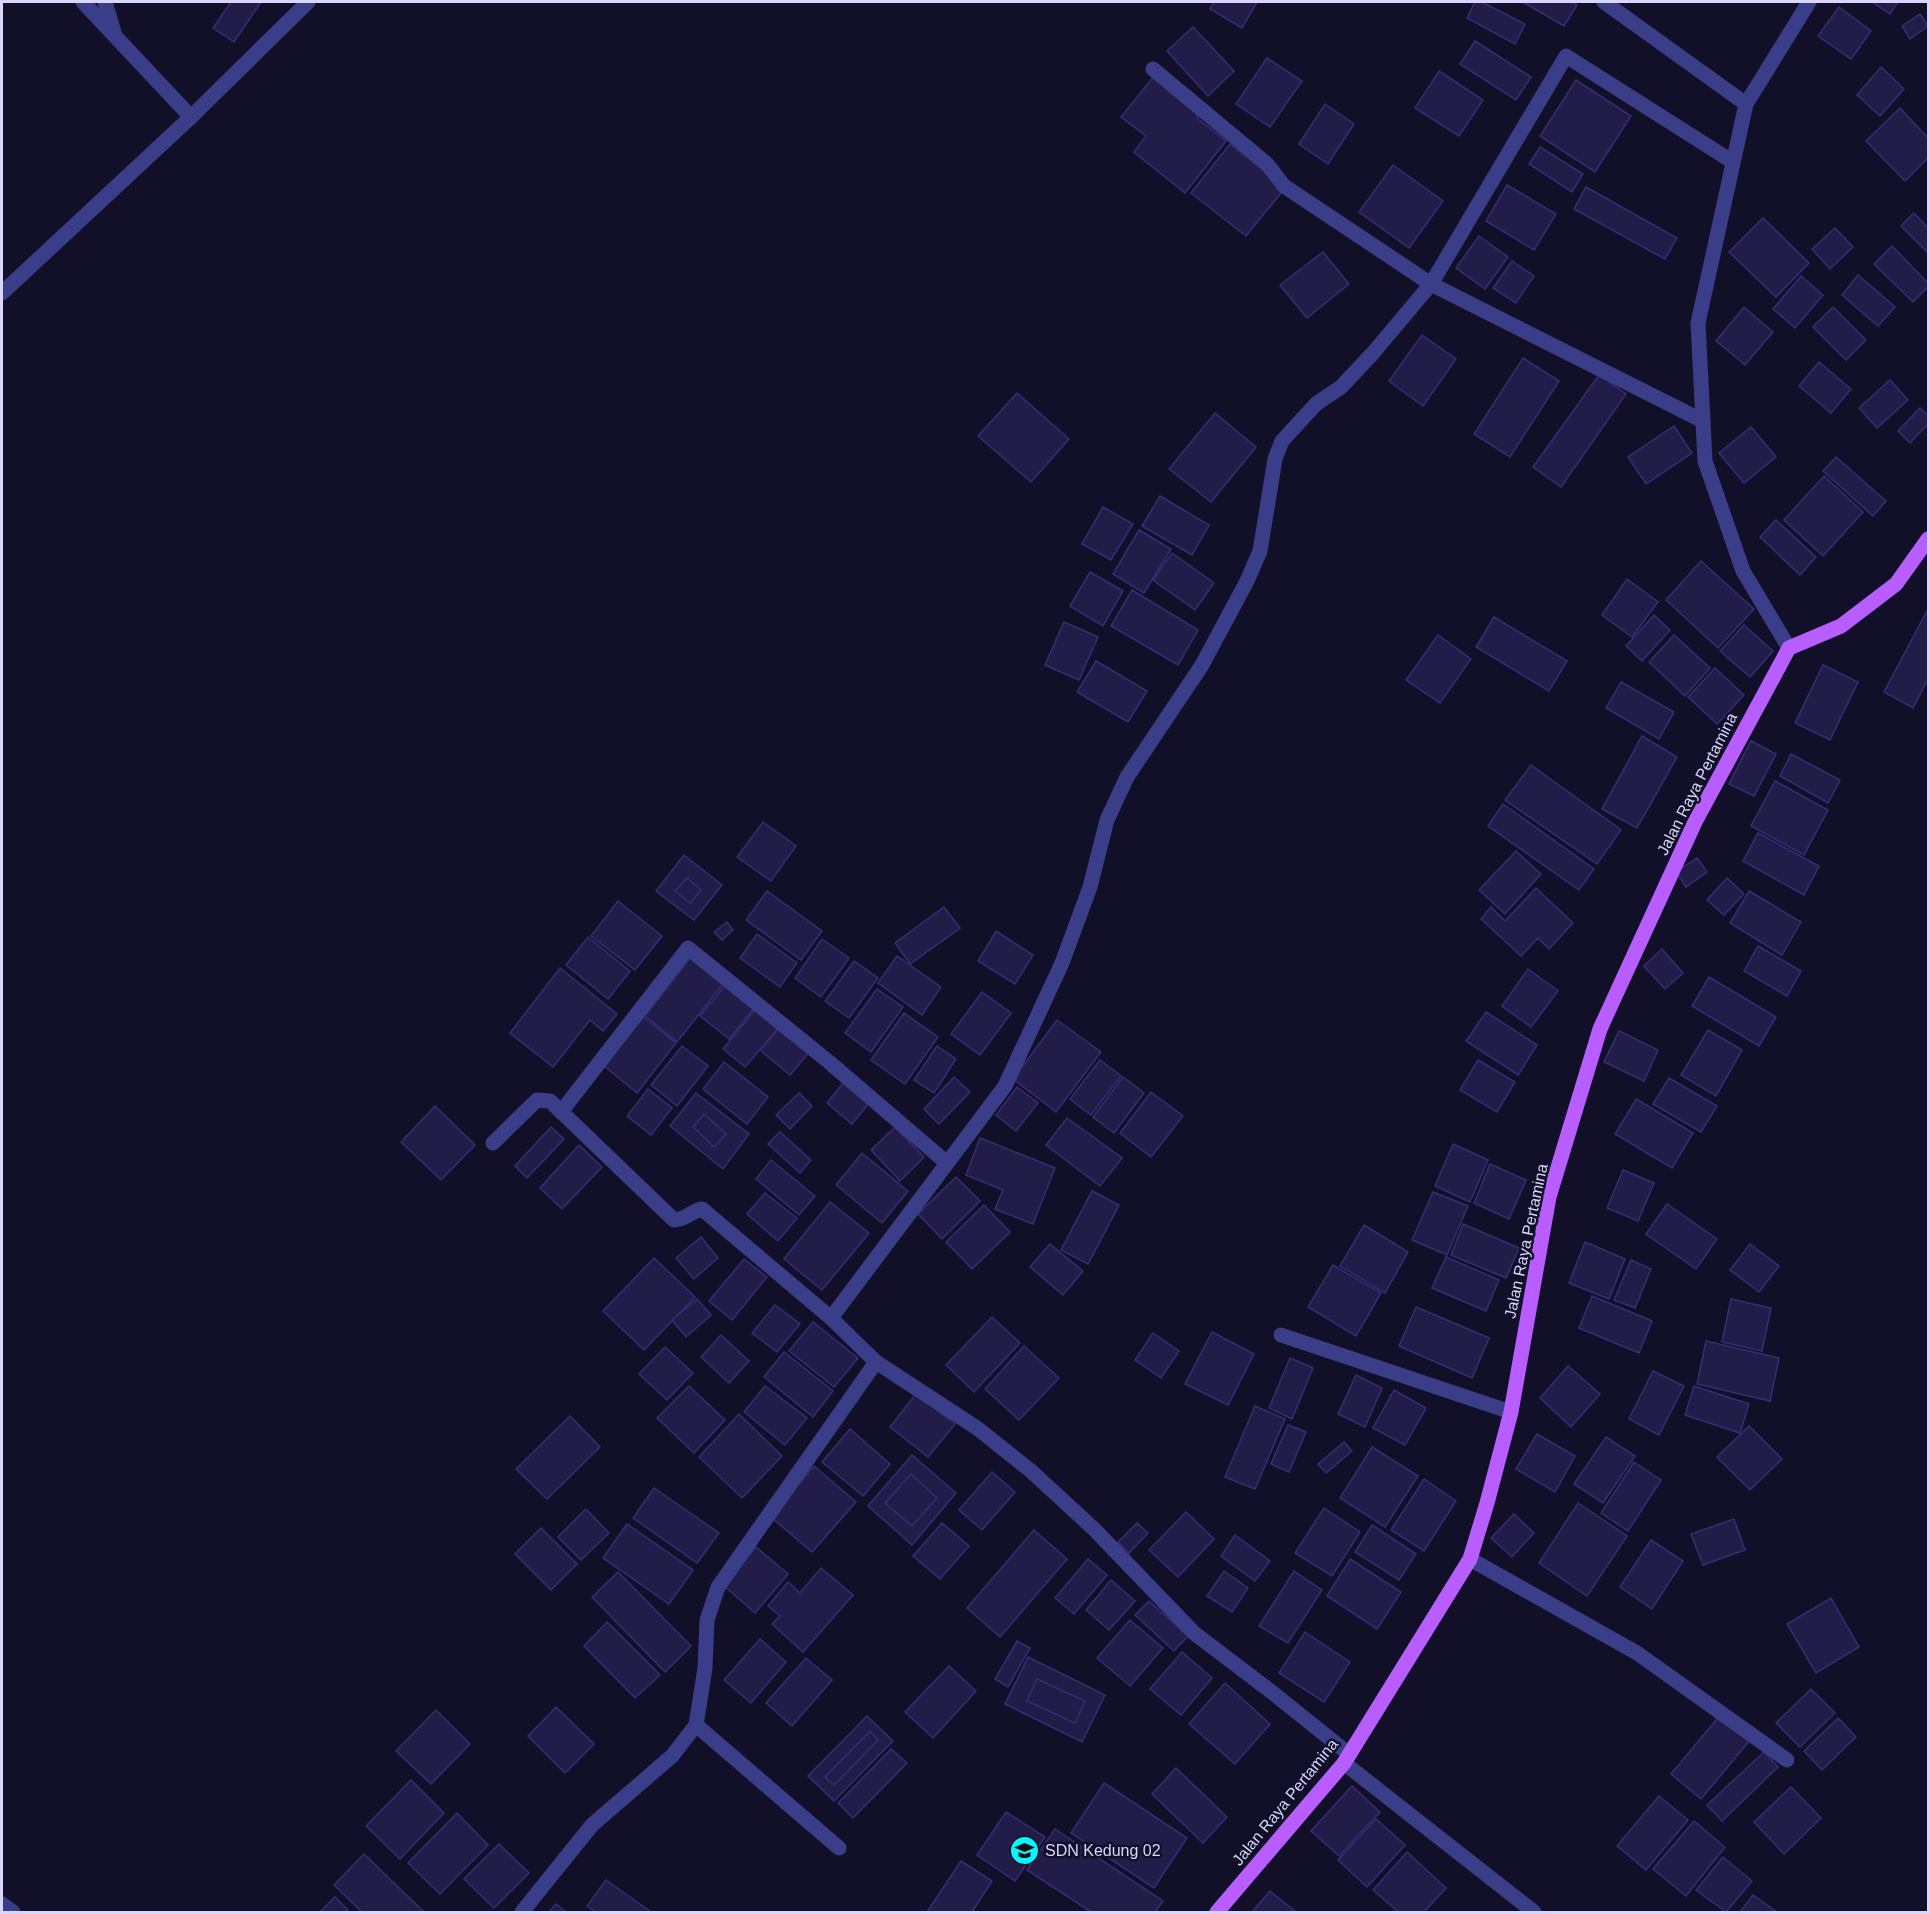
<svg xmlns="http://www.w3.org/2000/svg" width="1930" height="1914" font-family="Arial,sans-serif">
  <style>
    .building { fill: #221c49; stroke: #372d75; stroke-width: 1.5 }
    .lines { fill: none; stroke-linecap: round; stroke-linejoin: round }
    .street { stroke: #3a3d87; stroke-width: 15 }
    .primary { stroke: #b85dff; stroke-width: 15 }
    .labels { text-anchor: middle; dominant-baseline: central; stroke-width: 5; stroke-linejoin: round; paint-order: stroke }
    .street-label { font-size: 16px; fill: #d8d6ff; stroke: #121028 }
    .poi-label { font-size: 16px; fill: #d8d6ff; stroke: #121028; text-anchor: start }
  </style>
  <rect width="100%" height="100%" fill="#121028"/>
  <!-- building -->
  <g class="building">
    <path d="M231 2H261L234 42 213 28Z"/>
    <path d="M1214 2H1257L1242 28 1210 9Z"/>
    <path d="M1475 2H1482L1525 24 1515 44 1467 18Z"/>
    <path d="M1523 2H1571L1577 5 1564 26Z"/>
    <path d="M1872 2H1898L1890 14Z"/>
    <path d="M1839 7 1871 31 1851 59 1818 36Z"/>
    <path d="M1920 14 1928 26 1910 39 1902 26Z"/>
    <path d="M1193 27 1234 71 1208 96 1167 51Z"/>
    <path d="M1475 41 1531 77 1516 100 1460 64Z"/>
    <path d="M1267 58 1302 81 1270 127 1236 104Z"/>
    <path d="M1881 67 1904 89 1880 116 1857 95Z"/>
    <path d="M1439 71 1483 100 1459 136 1415 108Z"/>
    <path d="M1154 76 1200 113 1197 118 1226 141 1185 193 1134 152 1146 136 1121 117Z"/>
    <path d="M1576 80 1631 116 1595 172 1540 136Z"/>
    <path d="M1325 104 1354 124 1328 164 1299 144Z"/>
    <path d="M1900 108 1928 138V158L1905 181 1866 141Z"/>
    <path d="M1230 144 1285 188 1246 236 1191 193Z"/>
    <path d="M1540 147 1583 174 1572 192 1529 164Z"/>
    <path d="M1393 165 1443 201 1409 248 1359 212Z"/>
    <path d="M1507 185 1556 214 1534 250 1486 221Z"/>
    <path d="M1586 187 1677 238 1665 259 1574 209Z"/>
    <path d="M1914 213 1928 228V253L1901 226Z"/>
    <path d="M1763 218 1809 263 1776 297 1729 252Z"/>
    <path d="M1835 228 1853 247 1830 269 1812 249Z"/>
    <path d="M1479 236 1508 257 1485 289 1456 268Z"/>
    <path d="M1892 246 1928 283V287L1913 302 1874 264Z"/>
    <path d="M1323 252 1349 284 1307 318 1280 285Z"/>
    <path d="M1512 261 1534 276 1516 303 1493 288Z"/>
    <path d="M1858 275 1895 307 1878 326 1842 295Z"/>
    <path d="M1801 276 1823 295 1795 328 1773 309Z"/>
    <path d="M1744 307 1773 332 1745 365 1716 341Z"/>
    <path d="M1833 307 1866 340 1846 360 1813 327Z"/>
    <path d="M1422 335 1456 359 1423 406 1389 381Z"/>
    <path d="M1523 358 1559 381 1510 457 1474 434Z"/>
    <path d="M1819 362 1851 389 1831 413 1799 386Z"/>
    <path d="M1599 375 1626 394 1561 487 1533 467Z"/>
    <path d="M1890 380 1908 400 1877 428 1859 408Z"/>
    <path d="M1017 393 1069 439 1031 482 978 436Z"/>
    <path d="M1920 408 1928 416V424L1910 443 1898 431Z"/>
    <path d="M1215 413 1256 447 1211 502 1169 469Z"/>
    <path d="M1674 426 1692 453 1646 484 1628 457Z"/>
    <path d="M1751 427 1776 457 1744 483 1719 453Z"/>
    <path d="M1836 457 1886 501 1873 516 1823 471Z"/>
    <path d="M1824 476 1863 512 1823 556 1784 520Z"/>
    <path d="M1160 496 1209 525 1192 555 1142 526Z"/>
    <path d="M1103 507 1133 524 1111 560 1082 544Z"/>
    <path d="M1776 520 1816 557 1800 575 1760 537Z"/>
    <path d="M1139 530 1171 549 1144 593 1113 574Z"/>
    <path d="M1172 553 1214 583 1195 610 1153 580Z"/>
    <path d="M1701 561 1754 609 1718 648 1666 600Z"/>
    <path d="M1090 572 1123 591 1103 626 1070 606Z"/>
    <path d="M1627 579 1658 602 1632 637 1602 615Z"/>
    <path d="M1132 590 1198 630 1178 665 1111 626Z"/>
    <path d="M1928 609V679L1913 708 1884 692Z"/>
    <path d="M1654 615 1670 630 1642 661 1626 646Z"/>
    <path d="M1494 617 1567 661 1549 691 1476 647Z"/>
    <path d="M1064 622 1098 637 1079 680 1045 665Z"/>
    <path d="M1744 625 1773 651 1750 677 1720 651Z"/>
    <path d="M1438 635 1471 659 1440 703 1406 680Z"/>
    <path d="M1674 635 1710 668 1685 696 1649 662Z"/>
    <path d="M1096 661 1147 691 1128 722 1077 692Z"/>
    <path d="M1823 665 1858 682 1830 740 1795 723Z"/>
    <path d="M1715 668 1744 695 1717 724 1688 697Z"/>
    <path d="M1621 682 1674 712 1659 739 1606 708Z"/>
    <path d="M1642 736 1677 757 1637 828 1602 809Z"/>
    <path d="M1751 741 1776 754 1754 796 1729 784Z"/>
    <path d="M1791 754 1840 780 1828 803 1780 776Z"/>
    <path d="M1531 765 1621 830 1597 864 1505 800Z"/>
    <path d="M1775 781 1828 810 1804 855 1751 826Z"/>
    <path d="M1503 804 1594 869 1579 890 1488 826Z"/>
    <path d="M763 822 796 846 771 881 737 857Z"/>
    <path d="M1758 833 1819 866 1804 895 1743 861Z"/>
    <path d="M1516 851 1541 874 1505 914 1479 890Z"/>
    <path d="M684 855 722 885 694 920 656 891Z"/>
    <path d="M1697 858 1707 872 1686 887 1676 872Z"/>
    <path d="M687 878 701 890 690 903 675 891Z"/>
    <path d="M1727 878 1744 894 1724 915 1707 900Z"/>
    <path d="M1536 888 1573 923 1549 949 1538 938 1521 956 1481 919 1491 907 1505 921Z"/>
    <path d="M767 891 822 931 801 960 746 920Z"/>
    <path d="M1749 891 1801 922 1782 955 1730 923Z"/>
    <path d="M618 901 662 936 635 970 591 936Z"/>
    <path d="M944 907 960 928 910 964 895 943Z"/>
    <path d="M727 922 733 930 722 940 714 932Z"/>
    <path d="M996 931 1033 955 1015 984 978 961Z"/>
    <path d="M757 934 797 963 780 987 740 958Z"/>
    <path d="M588 937 630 971 608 999 566 965Z"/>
    <path d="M822 939 849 958 821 997 795 978Z"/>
    <path d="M1758 946 1801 971 1787 996 1744 971Z"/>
    <path d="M1662 949 1683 973 1665 989 1644 966Z"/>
    <path d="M897 956 941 987 922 1015 878 983Z"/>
    <path d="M690 958 723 984 677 1042 645 1016Z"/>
    <path d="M854 961 878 978 849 1018 825 1001Z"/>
    <path d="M560 968 617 1014 603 1031 590 1020 553 1067 510 1033Z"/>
    <path d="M1528 969 1558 991 1531 1027 1502 1006Z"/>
    <path d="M1709 977 1776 1017 1759 1046 1692 1006Z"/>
    <path d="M727 983 756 1006 729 1039 700 1016Z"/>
    <path d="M877 989 903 1007 871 1052 845 1033Z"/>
    <path d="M982 992 1011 1013 980 1055 951 1034Z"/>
    <path d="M758 1006 781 1025 745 1067 723 1049Z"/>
    <path d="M1486 1012 1537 1045 1518 1075 1466 1041Z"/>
    <path d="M904 1013 938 1037 905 1084 871 1060Z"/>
    <path d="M643 1017 676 1043 637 1093 604 1066Z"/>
    <path d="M1057 1020 1101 1052 1056 1112 1013 1079Z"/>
    <path d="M781 1026 810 1051 790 1075 760 1050Z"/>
    <path d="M1708 1030 1742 1050 1716 1096 1681 1075Z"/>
    <path d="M1619 1031 1658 1050 1644 1081 1604 1062Z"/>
    <path d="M682 1046 708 1066 677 1106 651 1085Z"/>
    <path d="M937 1046 956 1059 934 1093 914 1080Z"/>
    <path d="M1100 1060 1121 1076 1091 1115 1070 1099Z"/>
    <path d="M1478 1060 1515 1082 1497 1112 1460 1090Z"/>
    <path d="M724 1062 768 1097 747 1124 703 1089Z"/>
    <path d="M954 1077 970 1092 939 1124 924 1109Z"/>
    <path d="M1123 1077 1144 1093 1114 1133 1093 1117Z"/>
    <path d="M1669 1078 1717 1106 1701 1132 1653 1104Z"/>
    <path d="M844 1082 869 1103 852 1124 827 1103Z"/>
    <path d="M1017 1087 1038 1103 1016 1131 996 1115Z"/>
    <path d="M648 1089 672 1108 651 1135 627 1116Z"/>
    <path d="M1151 1092 1183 1116 1151 1157 1120 1133Z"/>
    <path d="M696 1093 749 1134 723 1169 670 1126Z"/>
    <path d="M799 1093 812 1106 790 1129 776 1115Z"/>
    <path d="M1636 1099 1693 1133 1672 1168 1615 1134Z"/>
    <path d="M435 1106 475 1145 441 1180 401 1142Z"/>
    <path d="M704 1114 726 1134 714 1147 693 1127Z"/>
    <path d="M1067 1118 1122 1158 1100 1186 1046 1145Z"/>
    <path d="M551 1127 564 1139 527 1178 515 1166Z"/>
    <path d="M895 1127 924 1157 900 1181 871 1150Z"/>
    <path d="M780 1132 811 1160 800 1173 768 1144Z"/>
    <path d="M980 1138 1055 1168 1033 1224 995 1209 1003 1190 966 1175Z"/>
    <path d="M1453 1144 1488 1160 1470 1202 1435 1186Z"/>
    <path d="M579 1145 602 1167 562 1209 540 1188Z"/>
    <path d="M862 1153 908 1191 882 1223 836 1185Z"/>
    <path d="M771 1160 815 1196 799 1215 756 1179Z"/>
    <path d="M1490 1164 1526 1180 1509 1219 1474 1203Z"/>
    <path d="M1623 1170 1654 1183 1638 1221 1607 1208Z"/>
    <path d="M956 1177 980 1201 942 1239 918 1214Z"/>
    <path d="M1092 1191 1119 1205 1088 1264 1061 1250Z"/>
    <path d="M1433 1192 1468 1206 1447 1255 1412 1240Z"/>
    <path d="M765 1193 797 1218 778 1241 747 1214Z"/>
    <path d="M830 1202 869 1233 822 1290 784 1259Z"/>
    <path d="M1667 1204 1717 1239 1696 1269 1646 1234Z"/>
    <path d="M984 1205 1010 1232 972 1269 946 1242Z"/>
    <path d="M1463 1224 1519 1248 1506 1278 1451 1255Z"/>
    <path d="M1364 1225 1408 1252 1385 1293 1340 1266Z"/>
    <path d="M701 1237 718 1258 694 1279 676 1258Z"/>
    <path d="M1585 1242 1625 1259 1609 1299 1569 1283Z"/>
    <path d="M1050 1244 1083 1271 1063 1295 1030 1267Z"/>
    <path d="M1750 1244 1779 1266 1759 1292 1730 1270Z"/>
    <path d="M1446 1257 1499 1280 1486 1311 1432 1288Z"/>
    <path d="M654 1258 695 1297 644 1350 603 1311Z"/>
    <path d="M744 1259 767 1277 732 1320 709 1301Z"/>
    <path d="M1631 1260 1651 1269 1635 1308 1614 1300Z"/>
    <path d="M1333 1265 1381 1293 1356 1336 1308 1307Z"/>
    <path d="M1592 1296 1652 1321 1639 1353 1579 1328Z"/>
    <path d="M697 1299 711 1315 686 1337 672 1320Z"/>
    <path d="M1731 1299 1771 1308 1762 1351 1722 1342Z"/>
    <path d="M775 1305 800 1324 777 1352 752 1333Z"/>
    <path d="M1416 1307 1489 1338 1472 1378 1399 1346Z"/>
    <path d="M992 1317 1020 1343 974 1392 946 1365Z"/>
    <path d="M813 1322 858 1358 834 1387 789 1351Z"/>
    <path d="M1212 1332 1254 1354 1228 1405 1185 1384Z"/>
    <path d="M1153 1333 1179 1351 1161 1378 1135 1360Z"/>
    <path d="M721 1335 749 1361 729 1383 701 1357Z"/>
    <path d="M1706 1341 1779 1358 1770 1401 1697 1384Z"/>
    <path d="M1024 1346 1059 1378 1019 1420 985 1389Z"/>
    <path d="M665 1347 693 1373 667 1400 639 1374Z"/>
    <path d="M784 1352 833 1391 813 1417 764 1377Z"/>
    <path d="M1290 1358 1313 1368 1292 1419 1269 1408Z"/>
    <path d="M1568 1366 1600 1394 1571 1427 1540 1398Z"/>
    <path d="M1653 1371 1684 1386 1659 1435 1629 1419Z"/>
    <path d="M1356 1375 1382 1388 1365 1427 1338 1414Z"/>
    <path d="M689 1386 725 1420 694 1453 657 1418Z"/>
    <path d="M765 1386 807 1418 785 1445 744 1412Z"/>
    <path d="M1694 1386 1749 1404 1740 1433 1685 1415Z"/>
    <path d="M1394 1390 1426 1408 1405 1445 1373 1428Z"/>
    <path d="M916 1394 955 1424 928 1457 890 1427Z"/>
    <path d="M1255 1406 1285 1419 1255 1489 1225 1477Z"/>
    <path d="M739 1414 782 1456 742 1498 699 1457Z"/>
    <path d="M570 1416 600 1447 547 1499 516 1469Z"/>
    <path d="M1288 1425 1306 1432 1289 1472 1271 1464Z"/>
    <path d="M1749 1426 1782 1459 1750 1490 1717 1457Z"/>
    <path d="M850 1429 890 1464 863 1496 822 1462Z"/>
    <path d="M1537 1434 1575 1456 1555 1492 1516 1469Z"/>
    <path d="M1606 1437 1635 1456 1603 1503 1574 1484Z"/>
    <path d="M1344 1442 1352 1451 1326 1473 1318 1464Z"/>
    <path d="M1372 1447 1418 1476 1385 1527 1340 1498Z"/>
    <path d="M912 1455 956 1493 912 1545 868 1506Z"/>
    <path d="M1634 1462 1661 1480 1628 1531 1601 1513Z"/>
    <path d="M814 1466 856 1502 812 1552 771 1517Z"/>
    <path d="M992 1472 1015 1492 982 1530 959 1510Z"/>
    <path d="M911 1474 937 1498 912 1526 885 1503Z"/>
    <path d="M1424 1479 1456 1501 1424 1551 1391 1530Z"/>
    <path d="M654 1488 719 1533 697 1563 633 1518Z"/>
    <path d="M1578 1503 1627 1536 1587 1596 1539 1563Z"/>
    <path d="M1324 1508 1360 1532 1332 1576 1295 1553Z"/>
    <path d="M586 1509 609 1533 581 1560 558 1537Z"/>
    <path d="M1186 1512 1214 1539 1178 1577 1149 1550Z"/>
    <path d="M1514 1514 1534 1533 1512 1557 1491 1538Z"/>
    <path d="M1734 1519 1745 1550 1703 1565 1691 1534Z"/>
    <path d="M942 1523 969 1546 940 1579 913 1556Z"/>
    <path d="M1137 1523 1148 1533 1129 1553 1118 1542Z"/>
    <path d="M627 1524 693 1570 669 1604 603 1558Z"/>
    <path d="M1372 1525 1416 1554 1399 1580 1355 1552Z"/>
    <path d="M541 1528 577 1564 551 1590 515 1554Z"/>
    <path d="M1034 1530 1067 1559 1000 1637 967 1608Z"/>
    <path d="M1235 1535 1270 1561 1255 1581 1221 1556Z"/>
    <path d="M1651 1540 1683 1561 1652 1609 1620 1587Z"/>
    <path d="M756 1547 788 1574 755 1613 723 1585Z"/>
    <path d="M1088 1559 1107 1575 1074 1614 1055 1598Z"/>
    <path d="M1350 1559 1401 1592 1377 1629 1327 1596Z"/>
    <path d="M821 1568 853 1595 803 1652 772 1624 780 1616 768 1606 788 1582 800 1593Z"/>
    <path d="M1224 1571 1248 1588 1232 1612 1207 1596Z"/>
    <path d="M1294 1571 1322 1590 1288 1643 1259 1626Z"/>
    <path d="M618 1572 691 1646 665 1672 592 1597Z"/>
    <path d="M1111 1580 1135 1601 1109 1630 1086 1610Z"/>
    <path d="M1831 1598 1859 1647 1816 1673 1787 1624Z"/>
    <path d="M1149 1601 1188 1636 1174 1651 1135 1615Z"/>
    <path d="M1130 1620 1163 1648 1130 1686 1097 1658Z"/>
    <path d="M607 1622 660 1675 635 1698 584 1646Z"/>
    <path d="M1305 1632 1350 1662 1324 1702 1279 1673Z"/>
    <path d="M760 1639 786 1662 751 1703 724 1680Z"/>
    <path d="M1017 1641 1030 1648 1008 1687 995 1679Z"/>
    <path d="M1182 1652 1212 1678 1181 1715 1150 1689Z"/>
    <path d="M1028 1657 1105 1695 1082 1742 1005 1704Z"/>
    <path d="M806 1658 832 1680 792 1726 766 1703Z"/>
    <path d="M949 1666 976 1691 933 1738 905 1712Z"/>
    <path d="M1037 1679 1085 1701 1075 1723 1027 1701Z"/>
    <path d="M1225 1683 1270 1724 1235 1764 1189 1724Z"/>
    <path d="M1811 1689 1835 1713 1800 1747 1776 1723Z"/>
    <path d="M556 1707 594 1744 565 1773 528 1736Z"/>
    <path d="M436 1710 470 1744 431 1784 396 1751Z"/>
    <path d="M1721 1714 1751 1739 1701 1799 1671 1774Z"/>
    <path d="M867 1716 893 1741 834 1801 808 1776Z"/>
    <path d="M1838 1718 1856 1737 1822 1770 1804 1751Z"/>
    <path d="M870 1731 878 1740 834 1785 825 1777Z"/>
    <path d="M891 1749 907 1763 853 1818 838 1803Z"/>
    <path d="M1764 1752 1778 1767 1722 1821 1707 1805Z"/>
    <path d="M1176 1768 1227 1817 1203 1843 1152 1794Z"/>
    <path d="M411 1780 444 1813 400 1859 366 1826Z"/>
    <path d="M1104 1783 1187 1838 1154 1888 1071 1833Z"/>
    <path d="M1352 1786 1380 1812 1339 1856 1311 1831Z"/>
    <path d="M1791 1787 1821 1818 1784 1854 1754 1822Z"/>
    <path d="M1659 1796 1688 1820 1646 1870 1617 1846Z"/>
    <path d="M1006 1812 1045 1837 1015 1881 977 1855Z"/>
    <path d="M457 1813 488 1845 440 1894 408 1863Z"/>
    <path d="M1376 1819 1405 1845 1367 1887 1338 1860Z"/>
    <path d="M1694 1821 1725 1847 1686 1896 1653 1869Z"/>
    <path d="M1055 1829 1163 1901 1155 1912H1091L1027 1870Z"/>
    <path d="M499 1844 529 1873 494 1908 464 1879Z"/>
    <path d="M1407 1852 1446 1888 1424 1912H1398L1373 1890Z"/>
    <path d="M364 1854 424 1912H362L334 1885Z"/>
    <path d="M1723 1857 1752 1881 1726 1912 1696 1890Z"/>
    <path d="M961 1861 992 1881 972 1912H927Z"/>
    <path d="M606 1880 651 1912H596L587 1906Z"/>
    <path d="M1270 1891 1296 1912H1252Z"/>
    <path d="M1753 1895 1777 1912H1740Z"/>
    <path d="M335 1897 348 1910 345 1912H320Z"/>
    <path d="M556 1904 566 1912H549Z"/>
  </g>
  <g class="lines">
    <!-- street -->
    <g class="street">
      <path d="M83 2 191 117"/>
      <path d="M105 2 114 32"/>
      <path d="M1604 2 1746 104"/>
      <path d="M1153 69 1267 164 1284 186 1431 284 1703 421"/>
      <path d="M2 293 191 117 308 2"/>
      <path d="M1789 648 1743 571 1705 461 1698 323 1746 104 1809 2"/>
      <path d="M561 1112 688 948 829 1062 947 1163"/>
      <path d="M493 1143 537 1100 550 1101 674 1220C686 1220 691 1211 702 1209L831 1318 876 1362 977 1428 1031 1471 1095 1530 1194 1633 1273 1693 1349 1754"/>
      <path d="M831 1318 1005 1086 1062 963 1090 887 1107 820 1127 777 1202 665 1247 581 1260 551 1275 459 1282 441 1316 404 1341 387 1373 353 1431 284 1566 56 1733 162"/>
      <path d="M1281 1335 1511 1412"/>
      <path d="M1470 1559 1637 1653 1787 1760"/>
      <path d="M696 1725 839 1848"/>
      <path d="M1344 1763 1534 1912"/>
      <path d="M2 1904 13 1912"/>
      <path d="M522 1912 592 1825 672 1756 696 1725 705 1668 707 1620 718 1587 876 1362"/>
    </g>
    <!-- primary -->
    <path class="primary" d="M1217 1912 1344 1763 1470 1559 1487 1503 1511 1412 1549 1197 1600 1029 1695 822 1789 648 1841 626 1896 584 1928 539"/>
  </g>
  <!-- icons -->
  <defs>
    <symbol id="school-disc" viewBox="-11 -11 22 22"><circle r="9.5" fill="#02f7ff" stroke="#121028"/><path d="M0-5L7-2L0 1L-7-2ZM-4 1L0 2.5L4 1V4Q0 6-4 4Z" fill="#111"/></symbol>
  </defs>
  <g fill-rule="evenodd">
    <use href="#school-disc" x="1008" y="1834" width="33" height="33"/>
  </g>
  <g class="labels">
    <!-- street labels -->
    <g class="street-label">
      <text transform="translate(1697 784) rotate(-63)">Jalan Raya Pertamina</text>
      <text transform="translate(1526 1241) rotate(-78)">Jalan Raya Pertamina</text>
      <text transform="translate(1285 1802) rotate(-51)">Jalan Raya Pertamina</text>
    </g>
    <!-- poi labels -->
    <g class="poi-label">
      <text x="1045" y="1850">SDN Kedung 02</text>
    </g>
  </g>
  <!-- border -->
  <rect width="1930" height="1914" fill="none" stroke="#d8d6ff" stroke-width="6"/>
</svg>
